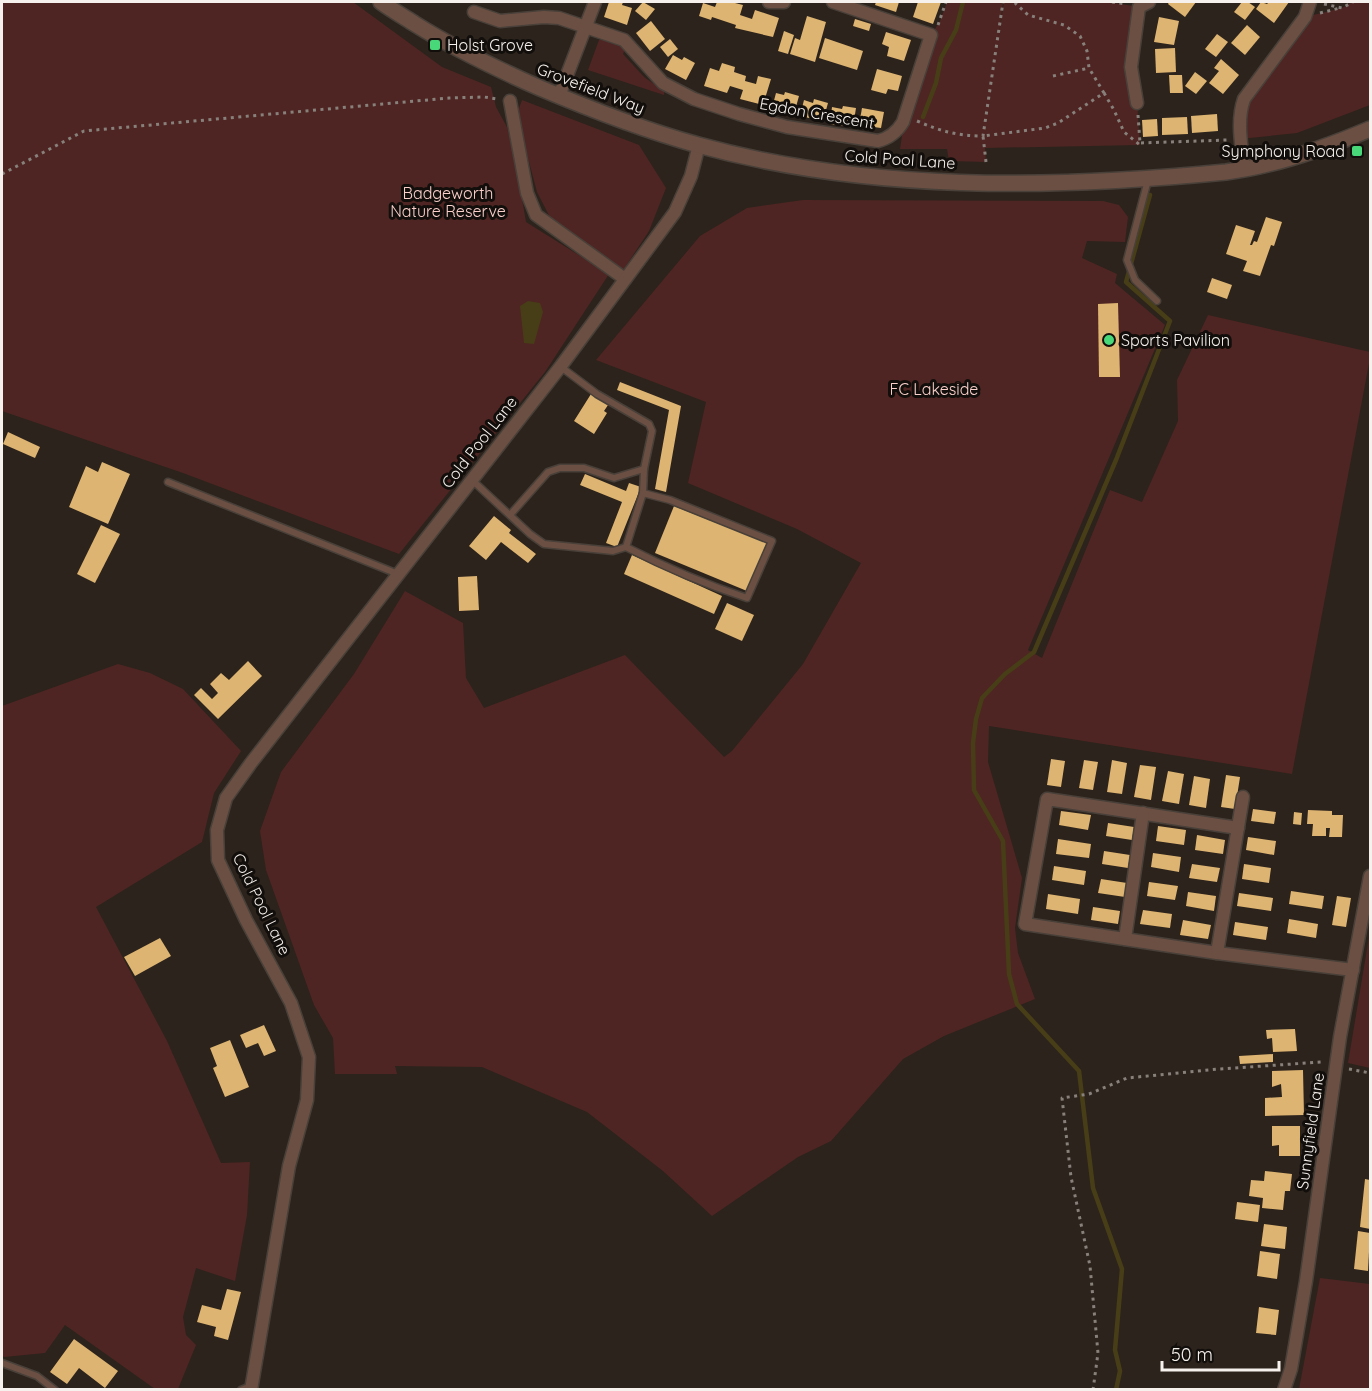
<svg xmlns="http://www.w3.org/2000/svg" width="1372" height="1391" font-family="Quicksand,sans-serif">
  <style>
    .green { fill: #4e2522 }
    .water { fill: #473e17 }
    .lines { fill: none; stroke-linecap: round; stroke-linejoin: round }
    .stream { stroke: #473e17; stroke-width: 4.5 }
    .building { fill: #ddb471 }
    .service-casing { stroke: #484039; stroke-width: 9 }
    .minor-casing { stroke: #484039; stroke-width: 15 }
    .tertiary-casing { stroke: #484039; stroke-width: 18 }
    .path { stroke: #88807b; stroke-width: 3; stroke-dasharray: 3 4.5; stroke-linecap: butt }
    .service { stroke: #6b4f43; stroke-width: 6 }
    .minor { stroke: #6b4f43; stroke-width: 12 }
    .tertiary { stroke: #6b4f43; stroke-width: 15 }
    .poi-dot { fill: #48d779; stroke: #110e0b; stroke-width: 2 }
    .labels { text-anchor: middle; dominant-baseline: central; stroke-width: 6; stroke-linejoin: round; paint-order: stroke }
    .poi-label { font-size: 16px; fill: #f7f1ed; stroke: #110e0b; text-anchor: start }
    .street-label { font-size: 16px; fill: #f7f1ed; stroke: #110e0b }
    .park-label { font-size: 16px; fill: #fcd0cb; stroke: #110e0b }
  </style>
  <rect width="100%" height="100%" fill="#2c231c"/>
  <!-- green -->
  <g class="green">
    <path d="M2 2H353L442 67 491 87 496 107 507 127 518 175 526 222 609 274 545 372 399 554 183 473 2 411Z"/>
    <path d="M947 2H1003L998 42 1004 2H1109L1139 7 1133 44 1140 145 985 148 986 162 949 161 947 149H900L905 116 931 35 940 21Z"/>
    <path d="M1353 2H1370V105L1297 133 1240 139 1241 114 1305 17 1342 8Z"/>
    <path d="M606 39 617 42 625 49 623 54 644 77 664 91V95L588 70 599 40Z"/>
    <path d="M522 100 639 145 666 188 649 231 622 272 553 223 537 192 524 143 517 114Z"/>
    <path d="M803 200 1103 201 1119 205 1128 217 1125 242 1087 241 1082 258 1117 274 1115 283 1165 325 1028 650 1042 658 1110 490 1142 502 1178 421 1177 380 1208 315 1370 352V358L1292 774 989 726 988 762 1022 878 1015 928 1018 953 1035 999 944 1036 903 1059 831 1141 798 1157 712 1216 663 1171 587 1112 482 1067 395 1066 397 1074H335L333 1038 314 1005 266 870 260 831 281 772 354 674 405 591 463 623 466 678 484 708 625 655 724 757 732 751 803 664 861 563 797 529 688 483 706 402 596 360 700 236 747 208Z"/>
    <path d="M118 664 150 673 183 689 241 751 214 793 202 842 96 907 167 1041 221 1163 250 1162 247 1215 235 1281 196 1268 183 1317 186 1335 196 1345 178 1389H155L65 1325 45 1353 4 1357 2 1355V706Z"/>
    <path d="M1370 931V1068L1348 1063Z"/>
    <path d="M1320 1278 1370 1284V1389H1299Z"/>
  </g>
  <!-- water -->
  <path class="water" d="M528 301 540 303 543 312 534 344 524 343 520 306Z"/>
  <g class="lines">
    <!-- stream -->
    <g class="stream">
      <path d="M923 117 936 83 941 58 956 30 963 2"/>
      <path d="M1116 1390 1120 1371 1115 1350 1122 1269 1093 1188 1079 1071 1017 1004 1009 974 1003 841 974 790 973 743 976 719 982 698 1005 674 1034 652 1116 460 1170 321 1126 282 1150 195"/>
    </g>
  </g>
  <!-- building -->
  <g class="building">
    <path d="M609 2H623L622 5 632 8 627 25 604 17Z"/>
    <path d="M643 2 655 9 646 20 635 11Z"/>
    <path d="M717 2H731L743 5 740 15 752 19 755 10 779 18 773 37 735 28 736 25 712 17 711 20 699 16 703 3 715 7Z"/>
    <path d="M876 2H899L896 12 875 5Z"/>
    <path d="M918 2H941L933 24 913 17Z"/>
    <path d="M1169 2H1196L1185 17 1168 4Z"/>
    <path d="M1242 2H1248L1255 7 1245 20 1234 12Z"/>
    <path d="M1261 2 1267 4 1269 2H1289L1274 23 1256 9Z"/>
    <path d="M807 16 826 22 815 62 790 54 795 38 800 40Z"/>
    <path d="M1159 17 1179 21 1174 45 1154 42Z"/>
    <path d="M855 19 871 24 869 31 853 26Z"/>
    <path d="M651 21 665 39 650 51 636 33Z"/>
    <path d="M1247 25 1260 37 1245 55 1231 43Z"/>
    <path d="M784 31 794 35 788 54 778 51Z"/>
    <path d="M886 32 911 40 904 61 887 56 889 47 882 44Z"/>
    <path d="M1217 34 1228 42 1216 57 1205 49Z"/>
    <path d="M825 38 863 51 857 70 819 58Z"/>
    <path d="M670 39 678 49 668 57 660 47Z"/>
    <path d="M1175 48 1176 72 1156 73 1155 49Z"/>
    <path d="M673 55 682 60 684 57 695 63 686 80 665 69Z"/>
    <path d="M1221 59 1239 75 1223 94 1209 83 1219 71 1214 68Z"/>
    <path d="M722 63 735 67 734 72 746 76 745 81 756 84 758 76 771 79 763 105 740 99 743 90 730 86 727 93 704 86 710 68 719 71Z"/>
    <path d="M877 69 902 76 898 91 888 89 886 94 871 90Z"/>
    <path d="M1195 72 1207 81 1196 94 1185 86Z"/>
    <path d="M1169 75H1182L1183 93H1170Z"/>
    <path d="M785 92 799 96 794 114 772 108 776 93 784 95Z"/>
    <path d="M814 99 828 103 823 121 800 116 804 100 813 103Z"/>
    <path d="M843 106 856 108 853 127 830 124 832 107 842 109Z"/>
    <path d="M862 108 884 112 881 128 859 125Z"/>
    <path d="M1217 114 1218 131 1192 133 1191 116Z"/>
    <path d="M1187 117 1188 134 1162 135V118Z"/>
    <path d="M1157 119 1158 136 1143 137 1142 120Z"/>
    <path d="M1266 217 1282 222 1274 246 1271 245 1260 276 1243 271 1247 261 1226 254 1236 225 1255 231 1250 245H1252L1254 241 1257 242Z"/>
    <path d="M1212 278 1232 285 1227 299 1207 292Z"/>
    <path d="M1118 303 1120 377H1099L1098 304Z"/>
    <path d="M620 382 681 406 666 492 655 489 669 410 617 390Z"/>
    <path d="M591 394 608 405 604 411 607 413 594 434 574 421Z"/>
    <path d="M8 432 40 447 35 458 3 444Z"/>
    <path d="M102 462 130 474 108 524 69 507 86 466 98 472Z"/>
    <path d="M585 474 626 491 629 483 641 487 617 547 606 543 622 502 580 485Z"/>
    <path d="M674 506 767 543 747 591 655 553Z"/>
    <path d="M494 516 511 530 509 533 536 554 528 563 501 542 486 560 469 546Z"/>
    <path d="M101 525 120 534 95 583 77 574Z"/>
    <path d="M632 555 722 596 714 614 624 574Z"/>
    <path d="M477 576 479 610 459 611 458 577Z"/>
    <path d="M727 603 754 615 742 641 715 629Z"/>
    <path d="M248 661 262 676 218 719 194 695 201 688 212 699 218 693 210 684 221 673 229 680Z"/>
    <path d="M1051 759 1065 761 1061 787 1047 785Z"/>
    <path d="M1084 760 1098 762 1093 790 1079 788Z"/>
    <path d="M1112 760 1127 763 1122 794 1107 792Z"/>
    <path d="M1140 765 1156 767 1151 800 1134 797Z"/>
    <path d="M1168 771 1184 774 1179 804 1162 801Z"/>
    <path d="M1226 775 1240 777 1235 809 1221 807Z"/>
    <path d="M1194 776 1210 779 1206 808 1189 805Z"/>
    <path d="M1253 809 1276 812 1274 824 1251 821Z"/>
    <path d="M1308 810 1332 811V815H1343L1342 837H1329L1330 828H1326V836H1312L1313 824H1307Z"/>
    <path d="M1061 811 1091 815 1088 830 1059 825Z"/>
    <path d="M1294 812 1302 813 1301 825 1293 824Z"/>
    <path d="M1108 823 1134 827 1132 840 1106 836Z"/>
    <path d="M1158 826 1186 830 1184 845 1156 841Z"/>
    <path d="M1197 835 1225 840 1223 854 1195 850Z"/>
    <path d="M1248 837 1276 841 1274 855 1246 850Z"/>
    <path d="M1058 839 1091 844 1089 858 1056 854Z"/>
    <path d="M1104 851 1130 855 1128 868 1102 864Z"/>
    <path d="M1153 853 1181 857 1179 872 1151 867Z"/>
    <path d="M1192 864 1220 868 1217 882 1189 878Z"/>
    <path d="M1244 864 1271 868 1269 883 1242 879Z"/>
    <path d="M1054 866 1086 871 1084 885 1052 880Z"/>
    <path d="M1101 879 1127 883 1125 897 1098 893Z"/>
    <path d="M1149 882 1178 886 1175 900 1147 896Z"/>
    <path d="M1291 891 1324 896 1322 909 1289 904Z"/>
    <path d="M1188 892 1216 896 1214 911 1186 906Z"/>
    <path d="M1239 893 1273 898 1271 911 1237 906Z"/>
    <path d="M1048 894 1080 899 1078 914 1046 909Z"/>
    <path d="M1337 896 1351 898 1346 927 1332 925Z"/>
    <path d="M1093 907 1120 911 1118 924 1091 920Z"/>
    <path d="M1143 910 1172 914 1170 928 1140 924Z"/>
    <path d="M1289 919 1318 924 1316 938 1287 933Z"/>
    <path d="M1183 920 1211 925 1208 939 1180 935Z"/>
    <path d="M1235 922 1268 927 1266 940 1233 935Z"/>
    <path d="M160 938 171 956 135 976 124 957Z"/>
    <path d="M264 1025 276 1051 264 1056 258 1043 246 1048 240 1035Z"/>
    <path d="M1295 1029 1297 1051 1273 1052 1272 1038 1267 1039 1266 1030Z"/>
    <path d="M230 1040 249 1087 225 1097 213 1068 217 1066 210 1048Z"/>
    <path d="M1273 1054V1062L1240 1064 1239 1056Z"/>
    <path d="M1303 1070 1304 1115 1265 1116V1098L1282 1097 1281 1084 1272 1087V1071Z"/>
    <path d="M1272 1126H1300V1156H1279V1145L1272 1146Z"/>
    <path d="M1265 1171 1292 1174 1290 1191H1285L1283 1210 1262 1208 1263 1198 1249 1196 1251 1180 1264 1181Z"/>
    <path d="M1365 1179 1370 1180V1229L1360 1227Z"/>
    <path d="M1237 1202 1260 1205 1258 1222 1235 1219Z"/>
    <path d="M1264 1224 1287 1227 1285 1249 1261 1246Z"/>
    <path d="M1358 1231 1370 1233 1368 1271 1354 1269Z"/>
    <path d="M1260 1251 1280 1254 1277 1279 1257 1276Z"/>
    <path d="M227 1289 241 1292 228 1340 214 1336 216 1327 197 1322 202 1305 221 1310Z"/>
    <path d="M1259 1307 1279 1310 1276 1335 1256 1333Z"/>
    <path d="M74 1339 118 1371 105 1388 79 1368 67 1384 50 1372Z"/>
  </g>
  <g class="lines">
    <defs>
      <g id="service">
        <path d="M1148 180 1127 260 1135 280 1157 301"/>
        <path d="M472 480 530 534 544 544 613 551 626 547 643 493 644 469 652 431 649 424 597 394 561 367"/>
        <path d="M168 482 398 574"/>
        <path d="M510 515 548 472 560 468H584L614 478 644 469"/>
        <path d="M626 547C665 567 704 584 747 598L772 541 670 500 643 493"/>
        <path d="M2 1363 37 1376 55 1390"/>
        <path d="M241 1390 251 1386"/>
      </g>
      <g id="minor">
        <path d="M769 2H784"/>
        <path d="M474 12 500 21 544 17 559 18 624 40 663 83 694 99 739 114 787 127 878 141C890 138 897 132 903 122L931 35 833 2"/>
        <path d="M559 96 595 2"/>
        <path d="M510 101 527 193 536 215 625 279"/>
        <path d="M1137 103 1131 67 1139 7 1149 2"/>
        <path d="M1244 170C1242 147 1236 122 1244 99L1305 17 1310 2"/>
        <path d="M1238 828 1047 799 1025 924 1217 953 1353 970"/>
        <path d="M1125 939 1143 813"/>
        <path d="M1217 953 1243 797"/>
        <path d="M251 1390 289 1166 307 1100 309 1057 291 1003 246 920 218 860 217 830 226 798 251 763 561 366 675 212 691 176 699 145"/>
        <path d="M1284 1390 1291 1369 1306 1281 1340 1037 1370 876"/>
      </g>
      <path id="tertiary" d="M381 2C392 10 404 17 415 24 455 49 497 69 540 88 592 110 644 130 698 145 869 192 1051 189 1226 172 1275 166 1325 148 1370 129"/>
    </defs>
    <!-- service casing -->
    <use href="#service" class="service-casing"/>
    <!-- minor casing -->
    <use href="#minor" class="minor-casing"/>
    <!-- tertiary casing -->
    <use href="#tertiary" class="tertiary-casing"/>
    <!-- path -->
    <g class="path">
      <path d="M1112 2 1126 4"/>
      <path d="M1324 4 1342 8 1353 2"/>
      <path d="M1320 13 1340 8"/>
      <path d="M938 25 946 2"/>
      <path d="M1053 76 1089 68"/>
      <path d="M1104 93 1114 110 1124 132 1140 145V143L1227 140"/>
      <path d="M1138 115 1140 143"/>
      <path d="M917 121C940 131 958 136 983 136L1003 2"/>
      <path d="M986 162 983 136 1045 128 1058 123 1104 93 1089 68 1087 51 1080 36 1064 25 1028 15 1015 3 1010 2"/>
      <path d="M2 174 84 131 449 98 484 97 497 99"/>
      <path d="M1349 1069 1370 1073"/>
      <path d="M1093 1390 1098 1353 1090 1266 1071 1177 1062 1098 1089 1094 1127 1078 1219 1069 1322 1062"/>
    </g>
    <!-- service -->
    <use href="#service" class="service"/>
    <!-- minor -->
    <use href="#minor" class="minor"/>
    <!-- tertiary -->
    <use href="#tertiary" class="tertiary"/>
  </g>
  <!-- markers -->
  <g class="poi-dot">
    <rect x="429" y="39" width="12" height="12" rx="3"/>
    <rect x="1351" y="145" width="12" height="12" rx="3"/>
    <circle cx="1109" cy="340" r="6"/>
  </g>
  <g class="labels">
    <!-- poi labels -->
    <g class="poi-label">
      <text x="447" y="45">Holst Grove</text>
      <text x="1345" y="151" text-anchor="end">Symphony Road</text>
      <text x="1121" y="340">Sports Pavilion</text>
    </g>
    <!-- street labels -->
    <g class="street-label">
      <text transform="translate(591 88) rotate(21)">Grovefield Way</text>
      <text transform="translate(817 113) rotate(10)">Egdon Crescent</text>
      <text transform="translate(900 159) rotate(4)">Cold Pool Lane</text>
      <text transform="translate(479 442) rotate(-52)">Cold Pool Lane</text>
      <text transform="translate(262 904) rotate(64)">Cold Pool Lane</text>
      <text transform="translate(1310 1131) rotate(-82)">Sunnyfield Lane</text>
    </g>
    <!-- park labels -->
    <g class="park-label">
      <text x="448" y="193">Badgeworth<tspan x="448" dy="18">Nature Reserve</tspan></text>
      <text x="934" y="389">FC Lakeside</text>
    </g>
  </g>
  <!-- border -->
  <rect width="1372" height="1391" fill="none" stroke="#f7f1ed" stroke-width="6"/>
  <!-- scale -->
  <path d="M1162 1361v9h117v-9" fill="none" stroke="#f7f1ed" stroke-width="3"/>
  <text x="1171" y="1361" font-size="18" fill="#f7f1ed" stroke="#110e0b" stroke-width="4.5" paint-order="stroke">50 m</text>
</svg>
